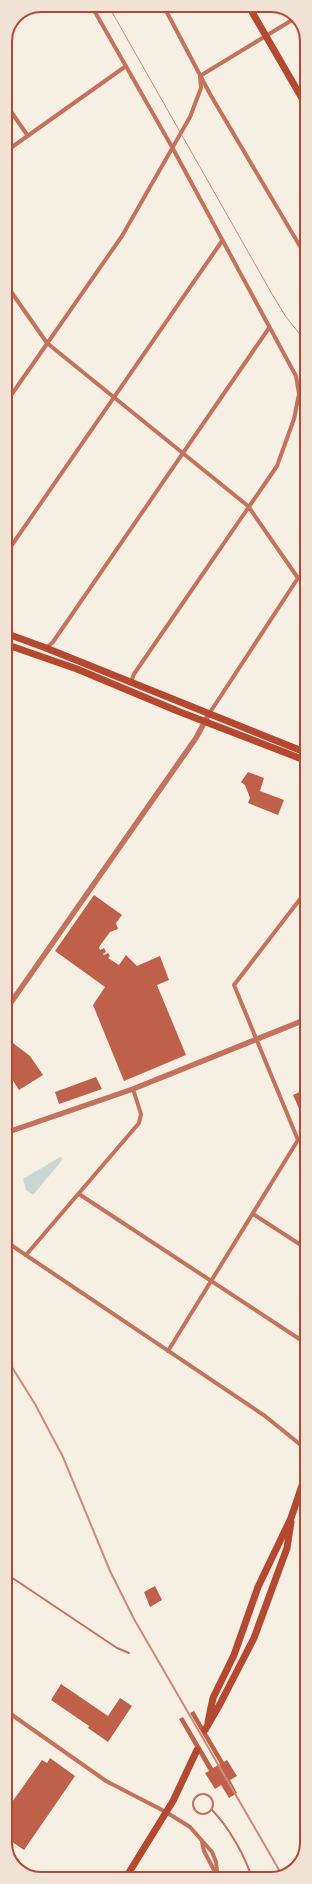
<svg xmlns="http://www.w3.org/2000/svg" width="312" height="1884" font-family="Commissioner,sans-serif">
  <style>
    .water { fill: #c9d6d2 }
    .building { fill: #bf614a }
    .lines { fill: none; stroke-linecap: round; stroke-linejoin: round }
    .path { stroke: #b5482f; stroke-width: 1.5 }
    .service { stroke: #c5725c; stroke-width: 2 }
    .minor { stroke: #c5725c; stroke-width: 4 }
    .tertiary { stroke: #c5725c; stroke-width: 5.5 }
    .primary { stroke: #b5482f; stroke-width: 7 }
    .tram { stroke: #cf8b77; stroke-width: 1 }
    .rail { stroke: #cf8b77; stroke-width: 2 }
    .rim { fill: none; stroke: #b5482f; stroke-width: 2 }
  </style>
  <rect width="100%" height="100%" fill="#f6efe4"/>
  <!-- water -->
  <path class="water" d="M60 1157 63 1159 33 1195 26 1190 23 1179Z"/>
  <!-- building -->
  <g class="building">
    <path d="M248 772 264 778 260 791 284 800 278 815 248 803 250 798 245 785 241 782Z"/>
    <path d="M94 895 122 915 116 923 118 929 110 932 99 947 100 950 104 948 106 952 103 954 104 955 108 953 110 956 108 958 119 965 126 955 137 966 160 956 169 980 157 985 186 1055 124 1081 93 1005 105 987 55 951Z"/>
    <path d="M5 1037 30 1056 43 1075 19 1090 8 1073 5 1072Z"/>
    <path d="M96 1077 102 1089 59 1104 55 1092Z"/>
    <path d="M304 1090 307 1097V1110L301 1113 293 1095Z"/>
    <path d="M155 1586 162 1600 150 1607 144 1592Z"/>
    <path d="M61 1684 108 1716 120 1698 132 1706 108 1742 88 1728 89 1726 51 1700Z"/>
    <path d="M194 1711 224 1762 227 1760 237 1776 230 1780 237 1793 229 1798 221 1785 215 1789 205 1773 209 1771 179 1719 183 1717 213 1768 220 1764 190 1713Z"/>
    <path d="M50 1758 75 1776 24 1850 5 1837V1812L42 1760 47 1763Z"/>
  </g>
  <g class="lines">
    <!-- path -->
    <path class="path" d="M302 373 307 371"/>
    <!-- service -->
    <g class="service">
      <path d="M5 1573 117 1648 129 1653"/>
      <circle cx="203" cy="1804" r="10"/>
      <path d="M212 1810C228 1826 246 1857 252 1879"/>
    </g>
    <!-- minor -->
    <g class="minor">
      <path d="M91 5 172 147 296 376 299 394 294 419 277 466 134 674 131 682"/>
      <path d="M163 5 210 94 307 258"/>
      <path d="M200 76 297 17"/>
      <path d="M5 103 28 136"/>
      <path d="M5 152 126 66"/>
      <path d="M5 283 47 343 248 506 298 578 209 714"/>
      <path d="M5 404 122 236 190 117 201 88 200 76"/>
      <path d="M5 555 222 241"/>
      <path d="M46 648 53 642 269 328"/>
      <path d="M307 890 234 985 298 1140 307 1145"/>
      <path d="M79 1194 307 1344"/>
      <path d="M253 1214 307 1249"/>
      <path d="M5 1241 265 1416 307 1450"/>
      <path d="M26 1255 139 1123 141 1114 133 1089"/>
      <path d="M168 1351 298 1140"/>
      <path d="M5 1710 106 1781 166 1812 190 1827 212 1852 216 1862 218 1879"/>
      <path d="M202 1842 204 1851 215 1872"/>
    </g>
    <!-- tertiary -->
    <g class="tertiary">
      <path d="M5 1011 196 738 209 714"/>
      <path d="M5 1133 133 1089 307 1019"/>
    </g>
    <!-- primary -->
    <g class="primary">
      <path d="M248 5 307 107"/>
      <path d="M5 633 46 648 307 753"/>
      <path d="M5 644 77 669 180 712 307 761"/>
      <path d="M208 1722 213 1698 234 1655 258 1587 291 1518 307 1471"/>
      <path d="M205 1730 220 1704 254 1638 287 1548 291 1522"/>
      <path d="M125 1879 173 1801 197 1750"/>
    </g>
    <!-- tram -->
    <path class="tram" d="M108 5 272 294 286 317 307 343"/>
    <!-- rail -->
    <path class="rail" d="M5 1356 35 1404 63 1457 110 1571 134 1619 282 1875"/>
  </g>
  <!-- crop -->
  <path d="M0 0H312V1884H0ZM41 12H271A29 29 0 0 1 300 41V1843A29 29 0 0 1 271 1872H41A29 29 0 0 1 12 1843V41A29 29 0 0 1 41 12Z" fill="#f1e2d6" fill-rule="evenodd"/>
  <path class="rim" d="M41 12H271A29 29 0 0 1 300 41V1843A29 29 0 0 1 271 1872H41A29 29 0 0 1 12 1843V41A29 29 0 0 1 41 12Z"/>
</svg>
